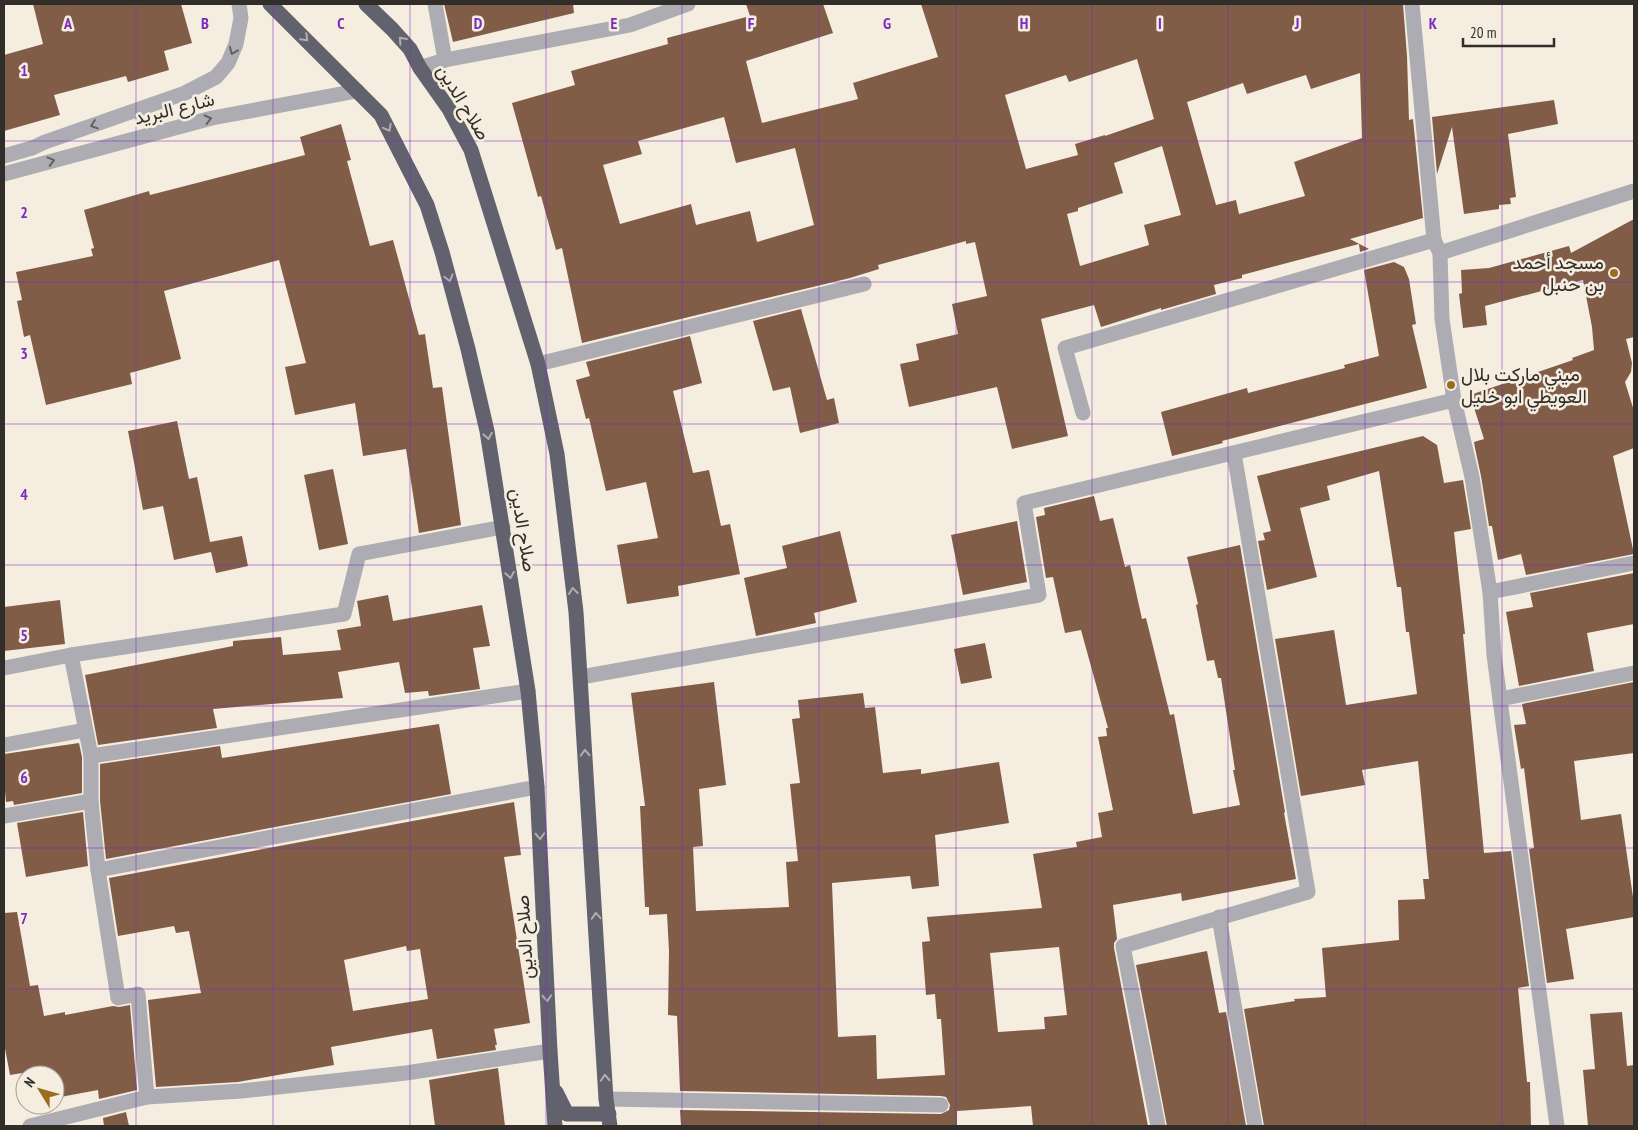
<svg xmlns="http://www.w3.org/2000/svg" width="1638" height="1130" font-family="'PT Sans Narrow',Vazirmatn,sans-serif">
  <style>
    .building { fill: #815d48; fill-rule: evenodd }
    .lines { fill: none; stroke-linecap: round; stroke-linejoin: round }
    .minor { stroke: #acacb2; stroke-width: 15 }
    .highway { stroke: #62626e; stroke-width: 15 }
    .oneway { stroke: #b3aead }
    .oneway2 { stroke: #626060 }
    .grid { fill: none; stroke: #7b2cbf; stroke-width: 1; stroke-opacity: 0.55 }
    .poi-dot { fill: #9b6e1e; stroke: #f5ede0; stroke-width: 2 }
    .labels { text-anchor: middle; dominant-baseline: central; stroke-width: 5; stroke-linejoin: round; paint-order: stroke }
    .street-label { font-size: 19px; fill: #312e29; stroke: #f5ede0 }
    .poi-label { font-size: 19px; fill: #312e29; stroke: #f5ede0; text-anchor: end }
    .grid-label { font-size: 16px; text-anchor: middle; font-weight: bold; fill: #7b2cbf; stroke: #f5ede0; stroke-width: 5; stroke-linejoin: round; paint-order: stroke }
  </style>
  <rect width="100%" height="100%" fill="#f5ede0"/>
  <!-- building -->
  <g class="building">
    <path d="M33 4H181L192 43 164 51 169 70 128 82 126 76 54 95 60 115 4 131V55L43 44Z"/>
    <path d="M444 4H573L574 13 453 42Z"/>
    <path d="M746 4H823L833 33 746 61 762 123 858 99 853 83 938 57 921 4H1403L1407 56 1409 120 1413 119 1423 218 1350 239 1369 249 1360 252 1359 244 1242 275V278L1214 285 1216 294 1161 310V308L1101 327 1094 305 1041 319 1068 436 1012 449 997 387 909 407 900 364 919 360 916 344 958 334 952 304 987 296 975 242 966 244V241L878 265 879 269 850 278 582 343 562 248 556 250 541 196 538 197 512 103 575 85 571 71 668 44 667 38 750 16ZM1137 59 1154 119 1105 136V135L1075 144 1078 155 1026 169 1005 95 1066 75 1069 82ZM1360 73 1362 138 1294 162 1305 196 1239 214 1236 200 1216 205 1187 102 1243 83 1247 94 1306 75 1311 89ZM724 117 736 163 795 148 814 225 757 242 750 211 696 225 691 204 620 224 603 165 642 154 638 141ZM1162 146 1181 215 1144 225 1149 245 1080 266 1067 214 1078 211V208L1123 193 1114 163Z"/>
    <path d="M1554 100 1558 124 1508 134 1516 197 1510 198 1511 204 1499 205V209L1464 214 1452 127 1437 174 1432 117Z"/>
    <path d="M341 124 351 160 347 161 370 246 393 240 419 335 425 334 433 388 442 387 461 525 419 533 406 449 363 456 355 403 295 415 285 367 306 363 279 260 164 291 181 359 130 373 132 384 46 405 30 335 24 337 17 301 22 300 16 272 93 256 91 249 94 248 84 210 149 191 150 195 305 155 300 137Z"/>
    <path d="M1634 219V337L1626 339 1632 363 1631 372 1625 382 1634 411V448L1613 456 1634 554 1526 575 1521 554 1498 560 1492 526H1489L1481 476 1475 448 1474 442 1484 439 1470 395 1573 360 1572 358 1594 350 1592 327 1583 280 1485 306 1487 325 1463 328 1459 294 1462 293 1461 270 1489 268 1569 246 1571 253Z"/>
    <path d="M1394 262 1404 267 1409 279 1416 324 1412 325 1427 388 1222 441 1223 443 1172 456 1161 412 1247 388 1248 393 1345 368 1344 365 1379 356 1364 270Z"/>
    <path d="M801 309 827 400 834 398 839 423 800 433 790 387 773 391 753 321Z"/>
    <path d="M690 336 702 383 673 391 693 473 709 470 721 526 730 524 740 574 678 586 679 596 627 604 617 545 658 538 646 482 606 491 589 418 586 419 576 380 590 376 586 362Z"/>
    <path d="M177 421 189 479 197 477 210 542 242 536 248 566 216 573 211 552 174 560 163 506 143 510 128 431Z"/>
    <path d="M1423 436 1437 445 1444 483 1463 480 1471 529 1454 532 1465 634H1463L1484 853 1511 851 1529 986 1518 988 1527 1082H1530L1531 1126H1264L1244 1009 1295 1001 1294 999 1326 997 1322 948 1399 940 1398 900 1425 899 1423 879H1429L1418 761 1362 770 1365 785 1301 796 1275 639 1334 630 1346 705 1417 694 1409 632H1406L1401 587H1397L1379 471 1327 486 1330 500 1300 508 1317 577 1267 590 1258 541 1265 540 1263 533 1271 531 1257 476Z"/>
    <path d="M333 469 348 544 319 550 304 475Z"/>
    <path d="M1094 496 1100 521 1113 518 1125 567 1130 565 1142 619 1146 618 1170 715 1174 714 1193 814 1240 805 1233 770H1235L1221 678H1218L1214 660 1207 661 1196 605 1198 604 1187 557 1240 545 1285 812 1284 813 1296 879 1182 901 1181 893 1113 905 1117 939 1114 943V948L1148 1126H1033L1031 1106 957 1111V1126H681L680 1110 941 1114 949 1110 950 1105 946 1097 941 1096 680 1091 677 1016 668 1015 669 951 667 914 649 915V907H645L640 806H645L631 693 714 682 726 785 699 789 703 846 693 847 696 911 789 907 786 862 798 861 790 784 800 783 792 719 800 718 798 700 863 693 865 708 875 707 883 773 921 769V774L999 762 1009 823 935 835 939 886 912 889 910 876 832 883 838 1037 876 1035 877 1079 945 1075 941 1019H937L935 994 926 995 922 942 930 941 927 917 1042 908 1033 854 1077 847 1076 842 1102 837 1098 813 1113 810 1098 737 1107 736 1106 728H1108L1081 630 1065 633 1053 577 1046 578 1036 517 1045 515 1044 508ZM1059 947 1067 1015 1044 1017 1045 1029 998 1032 990 953Z"/>
    <path d="M1017 521 1027 582 963 595 951 535Z"/>
    <path d="M840 531 857 602 814 613 816 623 756 636 744 578 787 568 782 546Z"/>
    <path d="M1634 573V624L1587 633 1594 671 1519 686 1506 612 1533 607 1530 593Z"/>
    <path d="M388 595 393 621 482 605 490 646 473 648 480 689 429 696 428 691 405 693 399 662 338 672 343 698 213 709 217 728 98 745 85 675 233 646V641L281 637 283 655 341 650 337 630 361 626 357 601Z"/>
    <path d="M60 600 65 644 4 651V607Z"/>
    <path d="M985 643 992 678 961 684 954 649Z"/>
    <path d="M1634 682V753L1574 761 1581 820 1621 814 1634 904V917L1566 929 1574 979 1547 983 1529 849 1534 848 1524 768 1521 769 1514 725 1526 724 1522 704Z"/>
    <path d="M439 724 451 794 106 859 100 801V764L220 746 222 758Z"/>
    <path d="M79 743 82 757V793L14 805 13 801 6 802 4 781V754Z"/>
    <path d="M514 802 521 855 504 857 530 1023 494 1029 497 1045H495L496 1050 437 1059 432 1029 331 1047 334 1065 238 1082 156 1087 148 1000 201 993 189 931 176 933 174 926 118 936 109 878ZM406 946 407 951 420 949 428 999 353 1011 344 960Z"/>
    <path d="M83 812 88 866 26 877 17 823Z"/>
    <path d="M17 912 30 986 38 985 44 1016 65 1012V1015L113 1006 119 1007 130 1005 137 1090 99 1099 98 1090 55 1098V1075H36L35 1071 10 1075 4 1043V913Z"/>
    <path d="M1207 951 1219 1013 1226 1012 1246 1126H1167L1136 965Z"/>
    <path d="M1622 1012 1627 1066 1634 1065V1126H1588L1583 1070 1595 1069 1590 1014Z"/>
    <path d="M498 1068 505 1126H435L429 1080Z"/>
    <path d="M126 1112 129 1126H104L103 1118Z"/>
  </g>
  <g class="lines">
    <!-- minor -->
    <g class="minor">
      <path d="M435 4 445 60"/>
      <path d="M420 68 445 60 630 25 688 4"/>
      <path d="M4 156 32 148 45 142 185 93 216 77 228 63 236 44 241 18 239 4"/>
      <path d="M4 174 212 118 357 91"/>
      <path d="M1434 240 1440 253 1442 319 1454 400 1472 477 1490 592 1494 655 1557 1126"/>
      <path d="M1440 253 1634 191"/>
      <path d="M538 364 864 284"/>
      <path d="M1083 413 1065 348 1434 240 1412 4"/>
      <path d="M1490 592 1634 563"/>
      <path d="M71 655 91 756V801L98 870 118 998 138 994 147 1097"/>
      <path d="M4 668 71 655 344 614 359 554 503 527"/>
      <path d="M581 677 1039 595 1024 503 1454 400"/>
      <path d="M1500 699 1634 673"/>
      <path d="M4 745 85 730"/>
      <path d="M91 756 528 691"/>
      <path d="M4 816 91 801"/>
      <path d="M98 870 537 787"/>
      <path d="M1219 917 1255 1126"/>
      <path d="M606 1099 941 1105"/>
      <path d="M30 1126 147 1097 241 1091 406 1073 550 1051"/>
      <path d="M1158 1126 1123 946 1308 892 1234 453"/>
    </g>
    <!-- highway -->
    <g class="highway">
      <path d="M270 4 381 115 427 205 442 252 468 349 487 431 528 691 537 787 550 1051 555 1126"/>
      <path d="M366 4 392 29 410 49 420 68 449 109 471 150 538 364 557 454 576 612 606 1099 610 1126"/>
      <path d="M556 1092 567 1114H609"/>
    </g>
  </g>
  <!-- one-way arrows -->
  <defs><path id="oneway-chevron" d="M-2-3.5L2.5 0L-2 3.5" fill="none" stroke-width="1.6" stroke-linecap="round" stroke-linejoin="round" transform="scale(1.25)"/></defs>
  <g class="oneway">
    <use href="#oneway-chevron" transform="translate(305 38) rotate(45)"/>
    <use href="#oneway-chevron" transform="translate(402 40) rotate(-132)"/>
    <use href="#oneway-chevron" transform="translate(388 128) rotate(62)"/>
    <use href="#oneway-chevron" transform="translate(449 278) rotate(75)"/>
    <use href="#oneway-chevron" transform="translate(488 436) rotate(80)"/>
    <use href="#oneway-chevron" transform="translate(510 575) rotate(81)"/>
    <use href="#oneway-chevron" transform="translate(573 591) rotate(-97)"/>
    <use href="#oneway-chevron" transform="translate(585 753) rotate(-93)"/>
    <use href="#oneway-chevron" transform="translate(540 836) rotate(87)"/>
    <use href="#oneway-chevron" transform="translate(596 916) rotate(-94)"/>
    <use href="#oneway-chevron" transform="translate(547 998) rotate(87)"/>
    <use href="#oneway-chevron" transform="translate(605 1078) rotate(-93)"/>
  </g>
  <g class="oneway2">
    <use href="#oneway-chevron" transform="translate(233 51) rotate(113)"/>
    <use href="#oneway-chevron" transform="translate(208 119) rotate(-14)"/>
    <use href="#oneway-chevron" transform="translate(94 125) rotate(161)"/>
    <use href="#oneway-chevron" transform="translate(51 161) rotate(-15)"/>
  </g>
  <!-- grid -->
  <path class="grid" d="M136 4V1126M273 4V1126M410 4V1126M546 4V1126M682 4V1126M819 4V1126M956 4V1126M1092 4V1126M1228 4V1126M1365 4V1126M1502 4V1126M4 141H1634M4 282H1634M4 424H1634M4 565H1634M4 706H1634M4 848H1634M4 989H1634"/>
  <!-- markers -->
  <g class="poi-dot">
    <circle cx="1614" cy="273" r="5"/>
    <circle cx="1451" cy="385" r="5"/>
  </g>
  <g class="labels">
    <!-- street labels -->
    <g class="street-label">
      <text transform="translate(464 102) rotate(59)">صلاح الدين</text>
      <text transform="translate(174 108) rotate(-14)">شارع البريد</text>
      <text transform="translate(524 530) rotate(81)">صلاح الدين</text>
      <text transform="translate(524 937) rotate(-93)">صلاح الدين</text>
    </g>
    <!-- poi labels -->
    <g class="poi-label">
      <text x="1604" y="262">مسجد أحمد<tspan x="1604" dy="22">بن حنبل</tspan></text>
      <text x="1461" y="374" text-anchor="start">ميني ماركت بلال<tspan x="1461" dy="22">العويطي ابو خليل</tspan></text>
    </g>
  </g>
  <g class="grid-label">
    <text x="68" y="29">A</text>
    <text x="205" y="29">B</text>
    <text x="341" y="29">C</text>
    <text x="478" y="29">D</text>
    <text x="614" y="29">E</text>
    <text x="751" y="29">F</text>
    <text x="887" y="29">G</text>
    <text x="1024" y="29">H</text>
    <text x="1160" y="29">I</text>
    <text x="1297" y="29">J</text>
    <text x="1433" y="29">K</text>
    <text x="24" y="76">1</text>
    <text x="24" y="218">2</text>
    <text x="24" y="359">3</text>
    <text x="24" y="500">4</text>
    <text x="24" y="641">5</text>
    <text x="24" y="783">6</text>
    <text x="24" y="924">7</text>
  </g>
  <!-- border -->
  <rect width="1638" height="1130" fill="none" stroke="#312e29" stroke-width="10"/>
  <!-- north arrow -->
  <g transform="translate(40 1090) rotate(307)"><circle r="24" fill="#f5ede0" stroke="#a7a197"/>
  <path d="M0-4L9 19L0 12L-9 19Z" fill="#9b6e1e"/>
  <text y="-8" font-size="14" font-weight="bold" text-anchor="middle" fill="#312e29">N</text>
  </g>
  <!-- scale -->
  <path d="M1463 38v8h91v-8" fill="none" stroke="#312e29" stroke-width="2.5"/>
  <text x="1470" y="38" font-size="15" fill="#312e29" stroke="#f5ede0" stroke-width="4" paint-order="stroke">20 m</text>
</svg>
